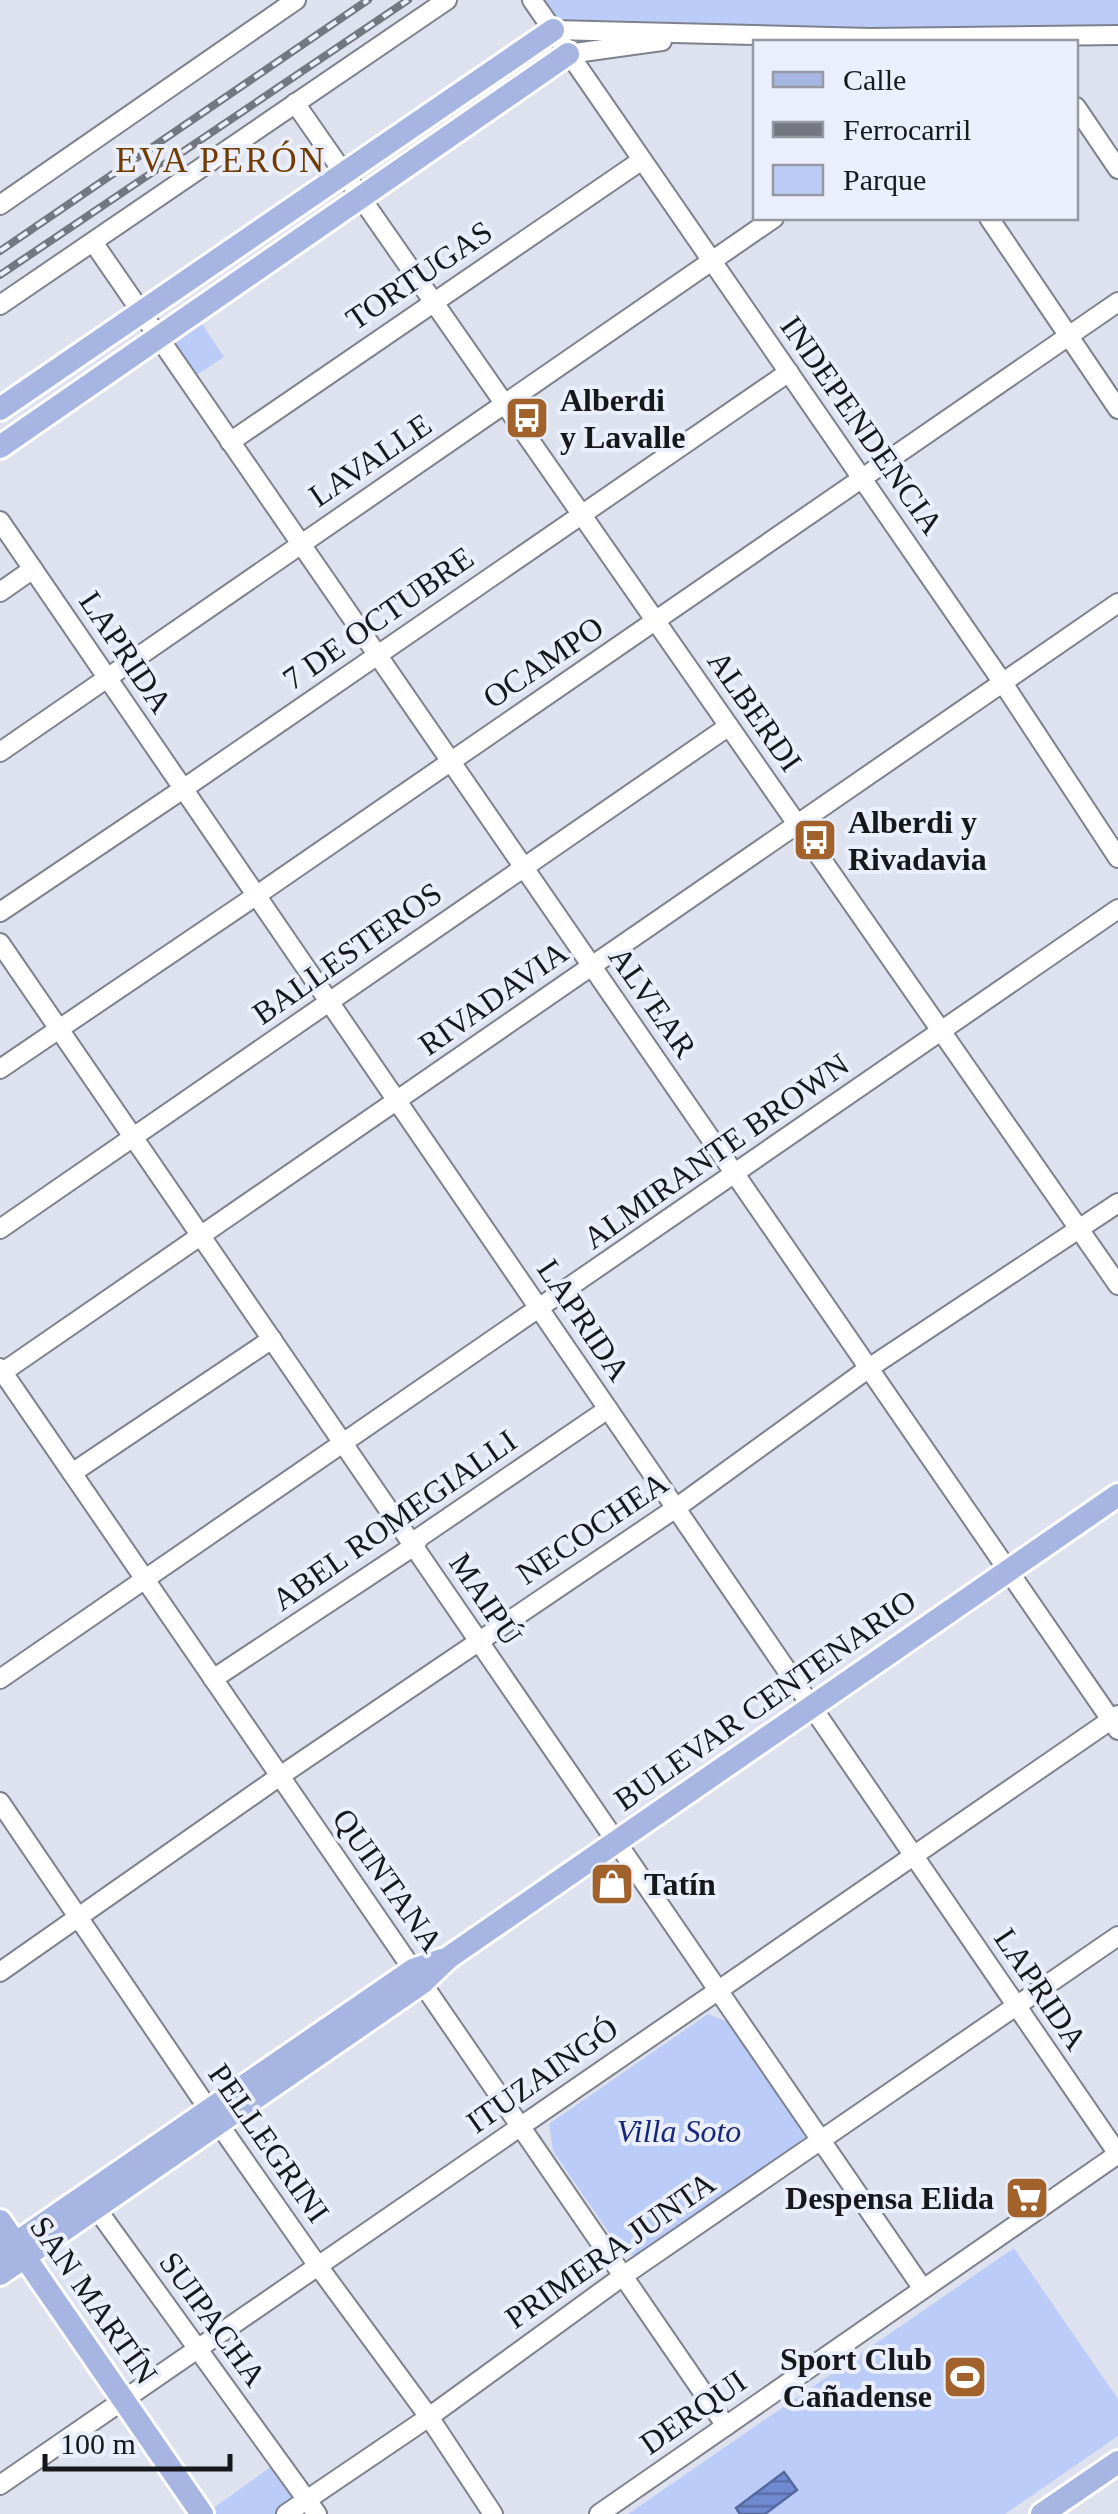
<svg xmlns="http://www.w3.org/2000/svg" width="1118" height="2514" font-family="'Times New Roman',serif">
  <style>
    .green { fill: #bbccf8 }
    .water { fill: url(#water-rules); stroke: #55689b; stroke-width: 2.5 }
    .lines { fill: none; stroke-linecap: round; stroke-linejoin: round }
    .minor-casing { stroke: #7e828d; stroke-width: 22 }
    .major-casing { stroke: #fff; stroke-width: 28 }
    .minor { stroke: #fff; stroke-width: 18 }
    .major { stroke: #a6b5e2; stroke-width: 22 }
    .rail-casing { stroke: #74777f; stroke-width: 8 }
    .rail { stroke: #eaeffb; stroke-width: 4; stroke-dasharray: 11; stroke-linecap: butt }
    .labels { text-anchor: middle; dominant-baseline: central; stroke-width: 8; stroke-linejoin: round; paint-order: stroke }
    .street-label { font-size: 32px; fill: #17181c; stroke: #eaeffb }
    .poi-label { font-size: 32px; font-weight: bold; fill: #17181c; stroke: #eaeffb; text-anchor: start }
    .park-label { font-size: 32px; font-style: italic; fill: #17287b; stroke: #eaeffb }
    .neighbourhood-label { font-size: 35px; letter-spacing: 2.5px; fill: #723b00; stroke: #eaeffb }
  </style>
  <defs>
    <pattern id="water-rules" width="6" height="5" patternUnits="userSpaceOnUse" patternTransform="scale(2.5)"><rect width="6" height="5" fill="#708ad1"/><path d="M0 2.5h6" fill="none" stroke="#5b70a9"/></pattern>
  </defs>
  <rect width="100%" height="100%" fill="#dde2ee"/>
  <!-- green -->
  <g class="green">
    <path d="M532 0H1118V35L553 30Z"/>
    <path d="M200 321 224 357 195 376 171 339Z"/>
    <path d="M708 2014 733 2024 801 2123V2130L805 2137 800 2141 799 2146 639 2257 623 2253 553 2151 549 2124Z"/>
    <path d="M1014 2248 1118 2399V2436L1005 2514H628Z"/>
    <path d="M279 2461 307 2500 286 2514H205Z"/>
  </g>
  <!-- water -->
  <path class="water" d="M784 2472 797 2490 765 2514H740L736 2508Z"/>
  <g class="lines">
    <defs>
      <g id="minor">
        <path d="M532 0 1003 683 1118 858"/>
        <path d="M553 30 870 38 1118 35"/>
        <path d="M568 54 662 41"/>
        <path d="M295 103 1118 1285"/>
        <path d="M1076 107 1118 169"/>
        <path d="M0 205 296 0"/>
        <path d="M989 218 1118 409"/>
        <path d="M93 242 1118 1730"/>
        <path d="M0 305 447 0"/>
        <path d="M230 442 642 160"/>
        <path d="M0 521 1118 2154"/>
        <path d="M0 592 33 569"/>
        <path d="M0 752 774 218"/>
        <path d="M0 912 183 789 789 372"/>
        <path d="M0 943 923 2289"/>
        <path d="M0 1069 257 895 1118 302"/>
        <path d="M0 1229 729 726"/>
        <path d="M0 1368 726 2426"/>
        <path d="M0 1374 1118 603"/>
        <path d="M72 1473 272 1339"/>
        <path d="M0 1679 1118 909"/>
        <path d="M213 1679 414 1546 420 1537 608 1409"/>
        <path d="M0 1802 209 2110 318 2266 429 2417 493 2514"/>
        <path d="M0 1972 280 1776 676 1508 869 1368 1118 1203"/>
        <path d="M96 2208 317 2514"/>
        <path d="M0 2485 1118 1715"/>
        <path d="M286 2514 429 2417 623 2276 1118 1936"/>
        <path d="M599 2514 1118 2154"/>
      </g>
      <g id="major">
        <path d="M0 409 553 30"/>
        <path d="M0 447 568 54"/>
        <path d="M0 2221 202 2514"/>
        <path d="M0 2254 413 1970 442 1960"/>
        <path d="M0 2274 422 1983 448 1958 1118 1495"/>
        <path d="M1042 2514 1118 2462"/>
      </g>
    </defs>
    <!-- minor casing -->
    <use href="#minor" class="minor-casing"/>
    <!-- major casing -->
    <use href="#major" class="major-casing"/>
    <!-- minor -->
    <use href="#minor" class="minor"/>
    <!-- major -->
    <use href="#major" class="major"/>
    <defs>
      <g id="rail">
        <path d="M0 251 368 0"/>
        <path d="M0 275 408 0"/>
      </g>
    </defs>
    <!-- rail casing -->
    <use href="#rail" class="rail-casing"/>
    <!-- rail -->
    <use href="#rail" class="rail"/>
  </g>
  <!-- icons -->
  <defs>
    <symbol id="bus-square" viewBox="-11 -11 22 22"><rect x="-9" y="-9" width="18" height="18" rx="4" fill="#a2622b" stroke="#eaeffb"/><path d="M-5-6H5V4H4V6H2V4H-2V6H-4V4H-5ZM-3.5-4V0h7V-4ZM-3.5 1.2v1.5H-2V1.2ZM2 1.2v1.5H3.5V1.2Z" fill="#fff"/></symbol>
    <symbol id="shop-square" viewBox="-11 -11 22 22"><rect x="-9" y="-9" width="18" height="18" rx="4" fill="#a2622b" stroke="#eaeffb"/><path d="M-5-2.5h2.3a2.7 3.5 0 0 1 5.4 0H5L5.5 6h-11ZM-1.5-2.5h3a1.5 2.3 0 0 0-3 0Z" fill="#fff"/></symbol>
    <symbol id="supermarket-square" viewBox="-11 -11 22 22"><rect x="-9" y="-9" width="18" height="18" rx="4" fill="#a2622b" stroke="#eaeffb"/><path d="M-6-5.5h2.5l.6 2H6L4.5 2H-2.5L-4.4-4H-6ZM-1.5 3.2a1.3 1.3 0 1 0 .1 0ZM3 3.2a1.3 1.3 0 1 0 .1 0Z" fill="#fff"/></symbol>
    <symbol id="stadium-square" viewBox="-11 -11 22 22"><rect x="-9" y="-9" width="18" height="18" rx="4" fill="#a2622b" stroke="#eaeffb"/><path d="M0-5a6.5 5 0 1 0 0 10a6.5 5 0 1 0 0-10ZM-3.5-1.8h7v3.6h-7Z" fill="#fff"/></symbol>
  </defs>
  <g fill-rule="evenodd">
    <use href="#bus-square" x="502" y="393" width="50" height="50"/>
    <use href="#bus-square" x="790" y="815" width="50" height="50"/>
    <use href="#shop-square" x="587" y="1859" width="50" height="50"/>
    <use href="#supermarket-square" x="1002" y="2173" width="50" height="50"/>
    <use href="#stadium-square" x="940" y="2352" width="50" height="50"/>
  </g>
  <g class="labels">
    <!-- street labels -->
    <g class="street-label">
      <text transform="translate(419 275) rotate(-34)">TORTUGAS</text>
      <text transform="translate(862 425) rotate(55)">INDEPENDENCIA</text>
      <text transform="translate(370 460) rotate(-34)">LAVALLE</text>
      <text transform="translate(378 618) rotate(-35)">7 DE OCTUBRE</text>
      <text transform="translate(126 652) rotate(56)">LAPRIDA</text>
      <text transform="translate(543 662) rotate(-34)">OCAMPO</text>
      <text transform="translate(755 711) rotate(55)">ALBERDI</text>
      <text transform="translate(347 953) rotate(-35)">BALLESTEROS</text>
      <text transform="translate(493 998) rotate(-35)">RIVADAVIA</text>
      <text transform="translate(653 1002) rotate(55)">ALVEAR</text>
      <text transform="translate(716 1151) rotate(-35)">ALMIRANTE BROWN</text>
      <text transform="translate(584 1320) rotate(56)">LAPRIDA</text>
      <text transform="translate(394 1520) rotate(-35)">ABEL ROMEGIALLI</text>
      <text transform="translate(592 1528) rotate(-34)">NECOCHEA</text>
      <text transform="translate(486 1599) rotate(56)">MAIPÚ</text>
      <text transform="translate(765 1700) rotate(-35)">BULEVAR CENTENARIO</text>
      <text transform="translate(388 1880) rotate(55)">QUINTANA</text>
      <text transform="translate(1041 1989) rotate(56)">LAPRIDA</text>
      <text transform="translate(542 2075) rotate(-35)">ITUZAINGÓ</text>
      <text transform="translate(269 2143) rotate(55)">PELLEGRINI</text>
      <text transform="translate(610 2250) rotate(-35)">PRIMERA JUNTA</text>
      <text transform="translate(94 2300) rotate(55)">SAN MARTÍN</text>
      <text transform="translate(213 2319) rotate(54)">SUIPACHA</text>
      <text transform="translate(693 2412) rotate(-35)">DERQUI</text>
    </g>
    <!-- poi labels -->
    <g class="poi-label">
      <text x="560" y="400">Alberdi<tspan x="560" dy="37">y Lavalle</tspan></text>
      <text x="848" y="822">Alberdi y<tspan x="848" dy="37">Rivadavia</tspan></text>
      <text x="644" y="1884">Tatín</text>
      <text x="994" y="2198" text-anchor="end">Despensa Elida</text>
      <text x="932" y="2359" text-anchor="end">Sport Club<tspan x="932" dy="37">Cañadense</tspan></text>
    </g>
    <!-- park labels -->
    <g class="park-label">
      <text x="679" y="2131">Villa Soto</text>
    </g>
    <!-- neighbourhood labels -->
    <g class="neighbourhood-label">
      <text x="221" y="160">EVA PERÓN</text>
    </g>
  </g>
  <!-- legend -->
  <rect x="753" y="40" width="325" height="180" fill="#eaeffb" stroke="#9699a2" stroke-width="2.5"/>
  <rect x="773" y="72" width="50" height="15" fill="#a6b5e2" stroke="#9699a2" stroke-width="2.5"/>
  <text x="843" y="90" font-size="30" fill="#17181c">Calle</text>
  <rect x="773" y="122" width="50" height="15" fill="#74777f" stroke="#9699a2" stroke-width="2.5"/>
  <text x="843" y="140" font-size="30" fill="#17181c">Ferrocarril</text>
  <rect x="773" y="165" width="50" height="30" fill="#bbccf8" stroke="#9699a2" stroke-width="2.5"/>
  <text x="843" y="190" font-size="30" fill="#17181c">Parque</text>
  <!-- scale -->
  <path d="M45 2454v15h185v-15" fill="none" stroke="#17181c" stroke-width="5"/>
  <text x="60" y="2454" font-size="30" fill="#17181c" stroke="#eaeffb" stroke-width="8" paint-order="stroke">100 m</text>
</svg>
